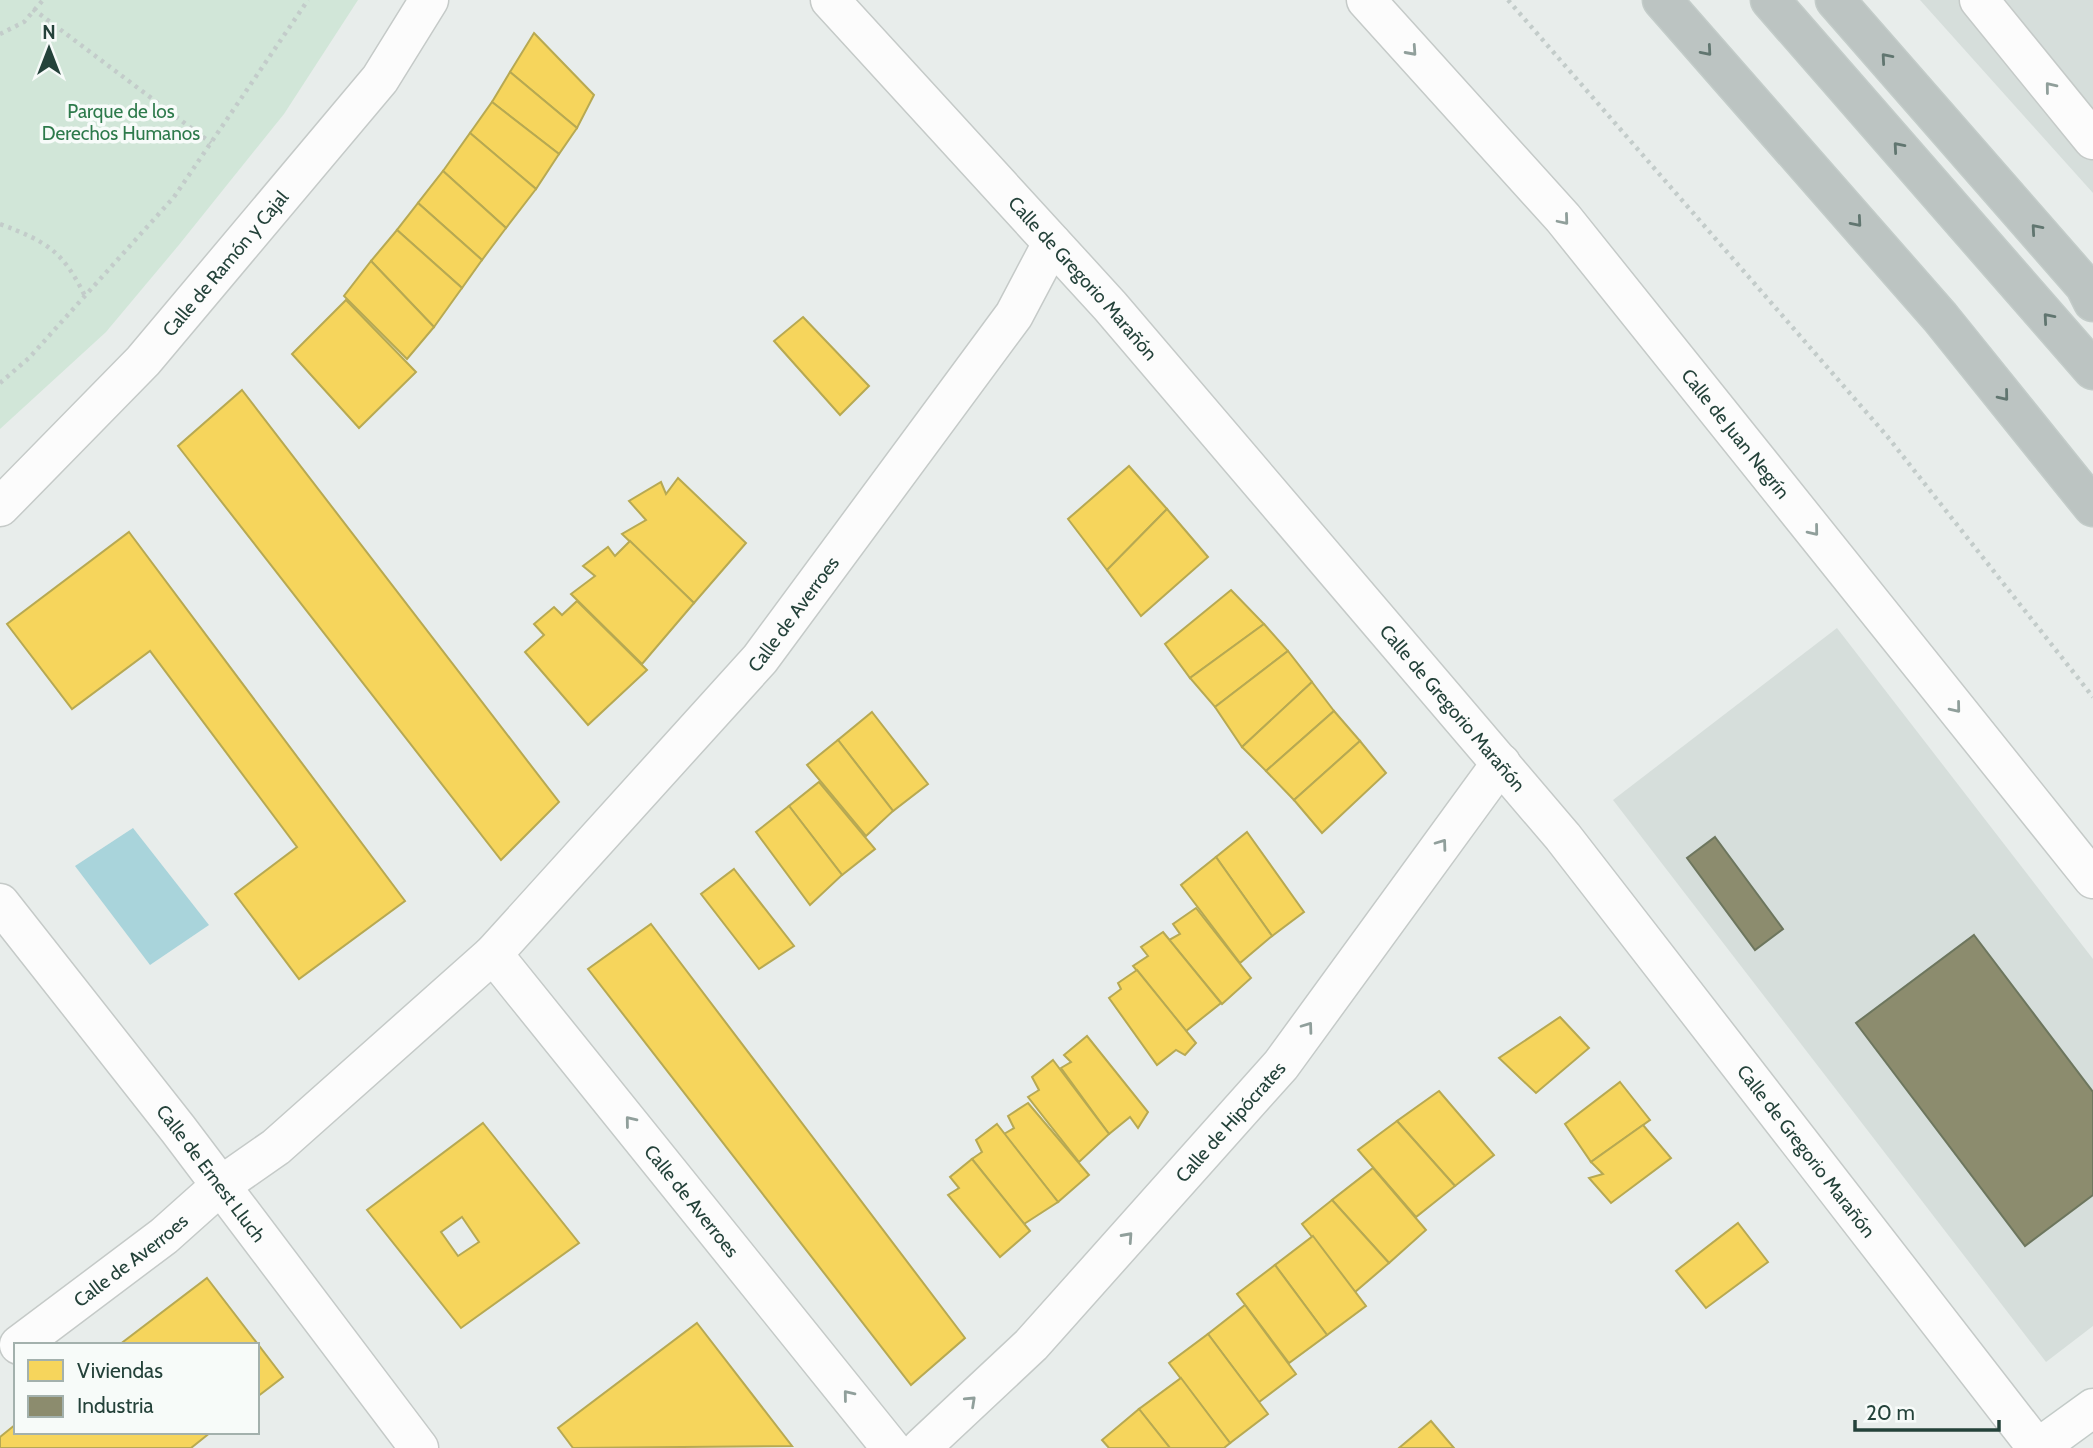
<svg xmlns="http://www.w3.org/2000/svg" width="2093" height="1448" font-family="Cabin,sans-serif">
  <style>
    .built { fill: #d6dedb }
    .green { fill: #d1e6d8 }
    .water { fill: #a9d4db }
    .homes { fill: #f6d55c; stroke: #b7a952; stroke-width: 2; fill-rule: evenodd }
    .industry { fill: #8c8c6e; stroke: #6d765e; stroke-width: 2 }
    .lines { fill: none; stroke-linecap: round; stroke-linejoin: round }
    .street-casing { stroke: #c5cac8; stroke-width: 41 }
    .secondary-casing { stroke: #c3cbc8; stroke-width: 41 }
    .highway-casing { stroke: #c3ccc9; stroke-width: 41 }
    .path { stroke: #c3ccca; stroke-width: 4.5; stroke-dasharray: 3.5 5; stroke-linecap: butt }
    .street { stroke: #fcfcfc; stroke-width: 38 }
    .secondary { stroke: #fcfcfc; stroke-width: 38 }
    .highway { stroke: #bcc4c2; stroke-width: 38 }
    .oneway { stroke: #909f9b }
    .oneway2 { stroke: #617670 }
    .labels { text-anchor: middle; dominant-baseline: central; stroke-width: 7; stroke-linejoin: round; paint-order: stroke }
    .park-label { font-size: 19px; fill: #2d7a4b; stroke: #f7fbf9 }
    .street-label { font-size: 19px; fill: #24423a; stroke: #f7fbf9 }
  </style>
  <rect width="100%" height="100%" fill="#e8edeb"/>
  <!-- built -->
  <g class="built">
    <path d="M1920 0H2093V193Z"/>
    <path d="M1837 628 2093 959V1326L2046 1362 1613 800Z"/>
  </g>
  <!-- green -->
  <path class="green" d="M0 0H358L284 114 178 246 106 332 0 429Z"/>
  <!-- water -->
  <path class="water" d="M133 828 209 925 150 965 75 866Z"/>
  <!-- homes -->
  <g class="homes">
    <path d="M534 33 594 95 577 128 510 72Z"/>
    <path d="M510 72 577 128 559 154 492 102Z"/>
    <path d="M492 102 559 154 536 189 470 133Z"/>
    <path d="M470 133 536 189 506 228 443 171Z"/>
    <path d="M443 171 506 228 482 260 418 203Z"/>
    <path d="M418 203 482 260 462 288 397 230Z"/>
    <path d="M397 230 462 288 434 327 371 261Z"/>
    <path d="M371 261 434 327 407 359 344 296Z"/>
    <path d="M346 300 416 372 359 428 292 354Z"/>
    <path d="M803 317 869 386 840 415 774 341Z"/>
    <path d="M242 390 559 802 501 860 178 446Z"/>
    <path d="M1129 466 1167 509 1107 570 1068 519Z"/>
    <path d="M678 478 746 543 694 603 622 534 646 520 629 501 661 482 666 494Z"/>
    <path d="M1167 509 1208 557 1141 616 1107 570Z"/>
    <path d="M129 532 405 901 299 979 235 894 297 847 150 651 72 709 7 624Z"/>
    <path d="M630 541 694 603 642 664 571 594 595 576 583 566 608 547 615 556Z"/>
    <path d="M1231 590 1264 624 1190 678 1165 644Z"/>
    <path d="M577 601 647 670 588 725 525 652 544 635 534 624 554 607 562 615Z"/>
    <path d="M1264 624 1288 651 1215 707 1190 678Z"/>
    <path d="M1288 651 1312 682 1242 747 1215 707Z"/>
    <path d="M1312 682 1334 711 1266 771 1242 747Z"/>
    <path d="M1334 711 1360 741 1294 800 1266 771Z"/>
    <path d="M872 712 928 784 893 811 838 740Z"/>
    <path d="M838 740 893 811 866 836 807 765Z"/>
    <path d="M1360 741 1386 773 1322 833 1294 800Z"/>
    <path d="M819 782 875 849 842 875 789 806Z"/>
    <path d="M789 806 842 875 810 905 756 832Z"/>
    <path d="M1247 832 1304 912 1272 936 1216 857Z"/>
    <path d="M1216 857 1272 936 1240 963 1181 885Z"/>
    <path d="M734 869 794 946 759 969 701 894Z"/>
    <path d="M1196 908 1251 978 1222 1004 1169 940 1180 934 1173 924Z"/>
    <path d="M651 924 965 1338 911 1385 588 969Z"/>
    <path d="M1163 932 1221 1003 1186 1031 1133 966 1148 956 1141 947Z"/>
    <path d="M1137 970 1196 1043 1185 1055 1176 1050 1157 1065 1109 998 1121 989 1118 983Z"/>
    <path d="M1560 1017 1589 1048 1536 1093 1499 1058Z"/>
    <path d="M1087 1036 1148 1112 1138 1128 1130 1117 1109 1134 1061 1068 1071 1062 1064 1055Z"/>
    <path d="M1053 1060 1109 1134 1079 1162 1028 1097 1039 1090 1032 1077Z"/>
    <path d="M1620 1082 1650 1120 1591 1162 1565 1124Z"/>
    <path d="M1439 1091 1494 1155 1455 1186 1397 1121Z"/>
    <path d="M1028 1103 1089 1175 1058 1202 1004 1134 1014 1128 1008 1116Z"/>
    <path d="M1397 1121 1455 1186 1416 1217 1358 1150Z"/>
    <path d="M483 1123 579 1243 461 1328 367 1210ZM462 1217 479 1242 458 1256 441 1232Z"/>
    <path d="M997 1124 1058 1202 1024 1224 972 1159 982 1152 976 1140Z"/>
    <path d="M1643 1125 1671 1158 1611 1203 1589 1178 1603 1174 1591 1162Z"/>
    <path d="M972 1159 1030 1231 1000 1257 948 1195 959 1188 950 1177Z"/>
    <path d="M1373 1168 1426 1230 1389 1263 1332 1200Z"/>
    <path d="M1332 1200 1389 1263 1355 1292 1302 1224Z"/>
    <path d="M1738 1223 1768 1262 1706 1308 1676 1271Z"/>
    <path d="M1313 1236 1366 1306 1327 1335 1275 1265Z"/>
    <path d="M1275 1265 1327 1335 1289 1363 1237 1294Z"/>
    <path d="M207 1278 283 1377 257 1397V1345H119Z"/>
    <path d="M1245 1305 1296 1374 1259 1402 1208 1334Z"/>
    <path d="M697 1323 792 1446 573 1448 558 1428Z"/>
    <path d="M1208 1334 1268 1414 1230 1443 1169 1363Z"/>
    <path d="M1181 1378 1230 1443 1224 1448H1170L1139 1409Z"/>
    <path d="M1139 1409 1170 1448H1109L1102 1440Z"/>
    <path d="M1431 1421 1454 1448H1399Z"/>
    <path d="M16 1424V1432H211L191 1448H0V1437Z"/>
  </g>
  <!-- industry -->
  <g class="industry">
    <path d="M1715 837 1783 929 1755 950 1687 858Z"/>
    <path d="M1974 935 2093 1092V1195L2025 1246 1856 1023Z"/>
  </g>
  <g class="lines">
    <defs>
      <g id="street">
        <path id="s1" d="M830 0 1110 306 1563 837 2037 1448"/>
        <path id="s2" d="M1366 0 1563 218 2093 879"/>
        <path d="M1979 0 2093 140"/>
        <path id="s3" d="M0 507 143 361 380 79 429 0"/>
        <path id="s4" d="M0 903 178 1129 419 1448"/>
        <path id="s5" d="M493 954 891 1448"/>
        <path id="s6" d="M19 1345 164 1236 220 1186 276 1147 493 954 760 659 1014 315 1052 243"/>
        <path id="s7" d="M921 1448 1031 1345 1281 1065 1501 763"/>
      </g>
      <path id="secondary" d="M2038 1448 2093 1408"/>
      <g id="highway">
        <path d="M1662 0 1940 317 2093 507"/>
        <path d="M1770 0 2093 370"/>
        <path d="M1835 0 2085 286 2093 302"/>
      </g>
    </defs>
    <!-- street casing -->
    <use href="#street" class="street-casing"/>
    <!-- secondary casing -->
    <use href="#secondary" class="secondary-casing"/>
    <!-- highway casing -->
    <use href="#highway" class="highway-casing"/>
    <!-- path -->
    <g class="path">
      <path d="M1508 0 1887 436 2093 697"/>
      <path d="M33 9 211 143"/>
      <path d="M0 34 24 22 43 0"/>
      <path d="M0 224C47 242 62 250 85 296"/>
      <path d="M0 383 29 358 174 197 308 0"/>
    </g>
    <!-- street -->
    <use href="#street" class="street"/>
    <!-- secondary -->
    <use href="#secondary" class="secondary"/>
    <!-- highway -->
    <use href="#highway" class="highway"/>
  </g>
  <!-- one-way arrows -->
  <defs><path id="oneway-chevron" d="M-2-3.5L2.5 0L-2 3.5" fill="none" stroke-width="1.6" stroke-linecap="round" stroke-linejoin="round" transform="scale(1.75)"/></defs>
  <g class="oneway">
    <use href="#oneway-chevron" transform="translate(1412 51) rotate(48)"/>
    <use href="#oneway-chevron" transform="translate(2050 87) rotate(-129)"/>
    <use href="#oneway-chevron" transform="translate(1564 220) rotate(50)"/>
    <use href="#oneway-chevron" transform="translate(1814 531) rotate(51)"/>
    <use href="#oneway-chevron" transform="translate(1956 708) rotate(51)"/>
    <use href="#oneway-chevron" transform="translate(1442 844) rotate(-54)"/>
    <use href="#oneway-chevron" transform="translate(1308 1027) rotate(-54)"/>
    <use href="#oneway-chevron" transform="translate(630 1121) rotate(-129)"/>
    <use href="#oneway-chevron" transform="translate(1128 1237) rotate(-48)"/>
    <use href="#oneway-chevron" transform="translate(848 1395) rotate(-129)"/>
    <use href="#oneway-chevron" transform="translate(971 1401) rotate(-43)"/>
  </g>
  <g class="oneway2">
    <use href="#oneway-chevron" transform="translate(1707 51) rotate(49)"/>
    <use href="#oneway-chevron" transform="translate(1886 58) rotate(-131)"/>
    <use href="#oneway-chevron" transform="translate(1898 147) rotate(-131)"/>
    <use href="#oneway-chevron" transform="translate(1857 222) rotate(49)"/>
    <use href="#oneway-chevron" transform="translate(2036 229) rotate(-131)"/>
    <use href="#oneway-chevron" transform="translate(2048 318) rotate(-131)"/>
    <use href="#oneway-chevron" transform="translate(2004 396) rotate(51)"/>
  </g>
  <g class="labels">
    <!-- park labels -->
    <g class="park-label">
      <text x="121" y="111">Parque de los<tspan x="121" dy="22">Derechos Humanos</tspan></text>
    </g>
    <!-- street labels -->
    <g class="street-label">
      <text stroke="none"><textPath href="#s3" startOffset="332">Calle de Ramón y Cajal</textPath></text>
      <text stroke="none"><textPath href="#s1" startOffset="376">Calle de Gregorio Marañón</textPath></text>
      <text stroke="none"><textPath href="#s2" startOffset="570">Calle de Juan Negrín</textPath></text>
      <text stroke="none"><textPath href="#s6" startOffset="1069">Calle de Averroes</textPath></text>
      <text stroke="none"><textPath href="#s1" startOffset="943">Calle de Gregorio Marañón</textPath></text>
      <text stroke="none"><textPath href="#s7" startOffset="450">Calle de Hipócrates</textPath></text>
      <text stroke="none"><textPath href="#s1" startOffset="1510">Calle de Gregorio Marañón</textPath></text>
      <text stroke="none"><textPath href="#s4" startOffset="343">Calle de Ernest Lluch</textPath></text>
      <text stroke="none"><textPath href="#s5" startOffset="317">Calle de Averroes</textPath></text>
      <text stroke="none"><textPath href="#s6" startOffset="140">Calle de Averroes</textPath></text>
    </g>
  </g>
  <!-- legend -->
  <rect x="14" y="1343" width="245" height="91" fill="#f7fbf9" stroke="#a3b1ad" stroke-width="2"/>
  <rect x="28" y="1360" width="35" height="21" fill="#f6d55c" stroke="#a3b1ad" stroke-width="2"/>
  <text x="77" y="1378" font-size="21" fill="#24423a">Viviendas</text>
  <rect x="28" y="1396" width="35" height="21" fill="#8c8c6e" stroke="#a3b1ad" stroke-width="2"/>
  <text x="77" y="1413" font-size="21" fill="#24423a">Industria</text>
  <!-- north arrow -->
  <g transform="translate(49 49)" stroke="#f7fbf9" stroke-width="5" paint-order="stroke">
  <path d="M0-5L12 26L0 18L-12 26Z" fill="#24423a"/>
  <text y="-10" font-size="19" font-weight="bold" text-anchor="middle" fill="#24423a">N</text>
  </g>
  <!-- scale -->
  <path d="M1855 1420v10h144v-10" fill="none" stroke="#24423a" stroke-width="3.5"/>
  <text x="1866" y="1420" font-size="21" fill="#24423a" stroke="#f7fbf9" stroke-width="5" paint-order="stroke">20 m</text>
</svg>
